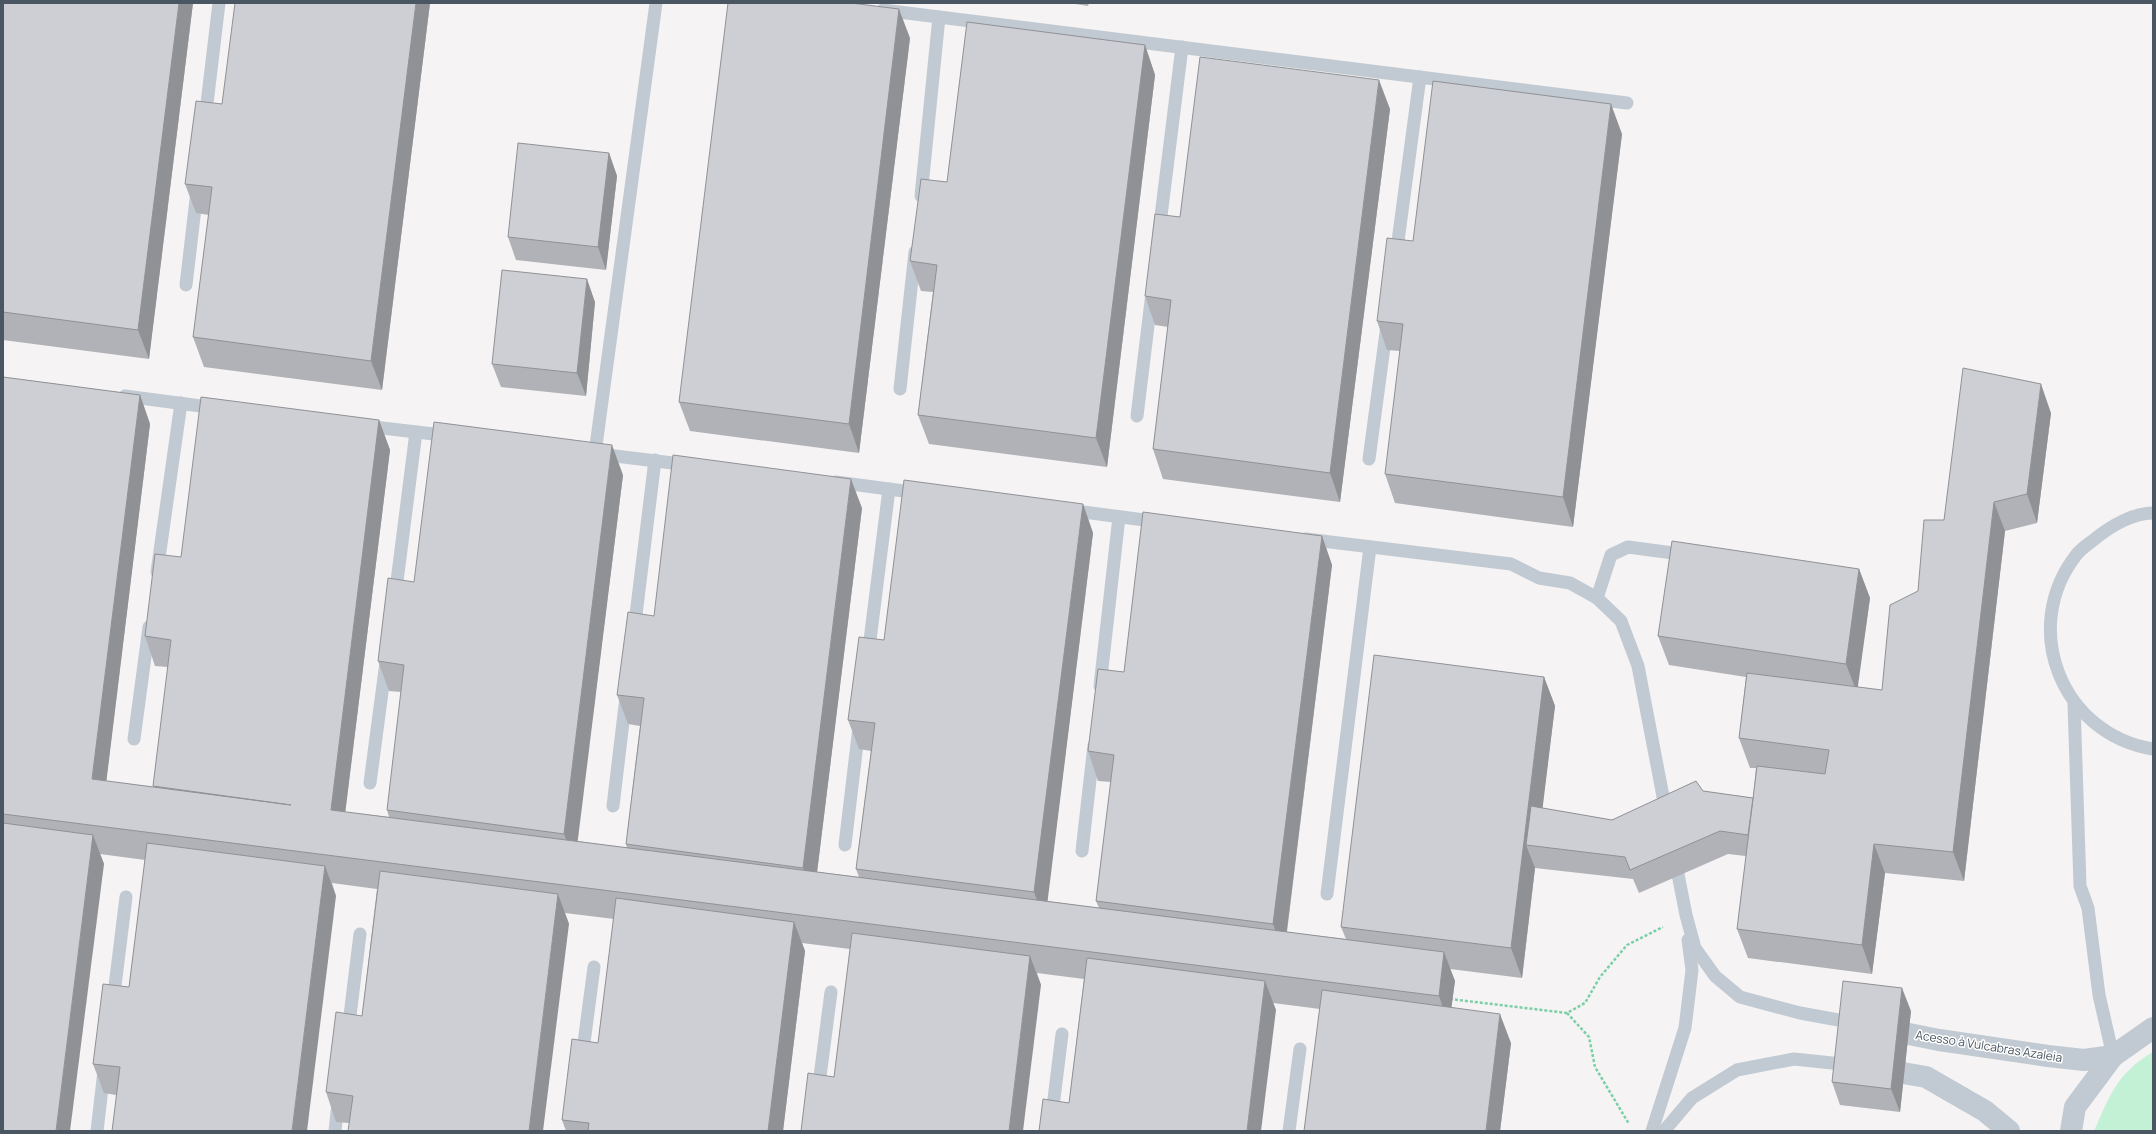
<svg xmlns="http://www.w3.org/2000/svg" width="2156" height="1134" font-family="Manrope,sans-serif">
  <style>
    .green { fill: #c3f1d5 }
    .lines { fill: none; stroke-linecap: round; stroke-linejoin: round }
    .path { stroke: #7ad0a6; stroke-width: 2.5; stroke-dasharray: 3 2; stroke-linecap: butt }
    .lane { stroke: #c1cad2; stroke-width: 13 }
    .street { stroke: #c1cad2; stroke-width: 22 }
    .wall { fill: #b0b2b7 }
    .shaded-wall { fill: #909195 }
    .building { fill: #cdcfd5; stroke: #909195 }
    .labels { text-anchor: middle; dominant-baseline: central; stroke-width: 3; stroke-linejoin: round; paint-order: stroke }
    .street-label { font-size: 12px; fill: #4a5661; stroke: #fff }
  </style>
  <rect width="100%" height="100%" fill="#f5f3f3"/>
  <!-- green -->
  <path class="green" d="M2153 1052V1131H2094C2110 1095 2117 1073 2153 1052Z"/>
  <g class="lines">
    <!-- path -->
    <g class="path">
      <path d="M1450 999 1567 1013 1585 1003 1600 977 1627 945 1663 927"/>
      <path d="M1567 1013 1589 1037 1595 1067 1629 1124"/>
    </g>
    <!-- lane -->
    <g class="lane">
      <path d="M883 10 1627 103"/>
      <path d="M205 120 219 3"/>
      <path d="M921 196 939 17"/>
      <path d="M1159 232 1182 47"/>
      <path d="M1396 256 1420 77"/>
      <path d="M186 285 197 191"/>
      <path d="M900 389 915 252"/>
      <path d="M125 396 216 408"/>
      <path d="M1137 416 1152 293"/>
      <path d="M365 426 451 436"/>
      <path d="M595 453 656 3"/>
      <path d="M599 454 689 465"/>
      <path d="M1369 459 1387 325"/>
      <path d="M836 482 919 493"/>
      <path d="M1068 510 1160 522"/>
      <path d="M2153 513C2133 513 2111 526 2096 538 2090 543 2082 548 2077 554 2019 627 2061 734 2153 749"/>
      <path d="M1306 539 1511 564 1539 578 1570 583 1597 598 1621 621 1638 666 1666 812"/>
      <path d="M157 572 181 403"/>
      <path d="M395 597 416 432"/>
      <path d="M1597 598 1611 555 1628 547 1688 555"/>
      <path d="M634 631 655 460"/>
      <path d="M868 656 889 489"/>
      <path d="M1100 686 1119 517"/>
      <path d="M2074 704 2080 886 2088 908 2099 995 2113 1056"/>
      <path d="M134 739 149 627"/>
      <path d="M370 783 386 662"/>
      <path d="M613 806 626 697"/>
      <path d="M845 845 859 727"/>
      <path d="M1082 851 1094 745"/>
      <path d="M1675 859 1686 915 1695 948 1715 976 1740 997 1800 1013 1855 1023"/>
      <path d="M1327 894 1370 547"/>
      <path d="M113 1002 126 897"/>
      <path d="M348 1032 360 934"/>
      <path d="M582 1058 594 967"/>
      <path d="M818 1092 831 992"/>
      <path d="M97 1131 104 1071"/>
      <path d="M335 1131 338 1103"/>
      <path d="M1050 1131 1062 1034"/>
      <path d="M1289 1131 1300 1049"/>
      <path d="M1652 1131 1685 1028 1692 970 1688 940"/>
      <path d="M1664 1131 1692 1098 1737 1070 1794 1059 1851 1065"/>
    </g>
    <!-- street -->
    <g class="street">
      <path d="M1879 1028 1939 1040 2048 1056 2084 1060 2113 1056"/>
      <path d="M1874 1068 1926 1077 1985 1111 2009 1131"/>
      <path d="M2071 1131 2075 1107 2113 1056 2153 1028"/>
    </g>
  </g>
  <!-- wall -->
  <g class="wall">
    <path d="M3 3H193L149 359 3 340Z"/>
    <path d="M430 3 382 390 204 367 193 337 209 215 196 213 185 184 222 104Z"/>
    <path d="M1069 3H1089L1088 6Z"/>
    <path d="M910 38 859 453 690 431 679 402Z"/>
    <path d="M1145 45 1155 75 1107 467 929 444 918 415 933 292 921 291 910 261 947 182Z"/>
    <path d="M1390 109 1340 502 1163 479 1153 449 1168 327 1155 325 1145 296 1180 217Z"/>
    <path d="M1622 134 1573 527 1395 503 1385 474 1400 351 1387 350 1377 321 1413 241Z"/>
    <path d="M609 153 617 176 606 270 516 260 508 237Z"/>
    <path d="M595 302 586 396 501 387 492 364Z"/>
    <path d="M3 377 140 395 150 424 106 781 154 787 153 786 168 667 155 666 145 636 181 557 379 420 390 450 345 812 389 817 387 810 401 692 389 691 378 661 414 582 623 475 577 841 627 848 626 844 640 726 628 724 617 695 654 616 862 508 817 872 859 877 856 869 871 751 859 749 848 720 884 640 1083 504 1093 533 1047 901 1099 908 1096 901 1111 782 1098 781 1088 751 1124 672 1322 536 1332 565 1287 932 1346 939 1341 927 1544 677 1555 706 1542 808 1612 820 1703 791 1753 798 1756 768H1750L1739 738 1746 677 1669 665 1658 636 1859 569 1870 598 1857 687 1882 690 1918 591 1944 520 2051 413 2037 523 2005 531 1964 881 1885 873 1872 974 1748 958 1737 929 1746 856 1728 854 1639 893 1633 879 1535 868 1522 978 1450 969 1455 981 1451 1008 1511 1043 1500 1131H1304L1320 1009 1273 1003 1276 1010 1069 1103 1084 979 1037 973 1041 985 834 1077 850 949 802 943 805 951 783 1131H566L562 1120 598 1043 614 919 565 913 569 924 349 1123 336 1122 326 1092 362 1016 377 889 332 883 336 896 116 1095 104 1093 93 1064 129 987 145 860 100 854 104 864 3 1131Z"/>
    <path d="M1911 1011 1900 1112 1840 1105 1832 1082Z"/>
  </g>
  <!-- shaded-wall -->
  <g class="shaded-wall">
    <path d="M179 3H193L149 359 138 330Z"/>
    <path d="M416 3H430L382 390 371 361Z"/>
    <path d="M899 9 910 38 859 453 849 424Z"/>
    <path d="M1145 45 1155 75 1107 467 1096 438Z"/>
    <path d="M1379 80 1390 109 1340 502 1330 473Z"/>
    <path d="M1611 104 1622 134 1573 527 1563 497Z"/>
    <path d="M609 153 617 176 606 270 598 247Z"/>
    <path d="M587 279 595 302 586 396 577 373Z"/>
    <path d="M2041 384 2051 413 2037 523 2027 494Z"/>
    <path d="M140 395 150 424 103 809 92 779Z"/>
    <path d="M379 420 390 450 342 839 331 810Z"/>
    <path d="M612 445 623 475 575 863 564 834Z"/>
    <path d="M851 479 862 508 814 897 803 868Z"/>
    <path d="M1994 502 2005 531 1964 881 1953 852Z"/>
    <path d="M1083 504 1093 533 1045 922 1034 892Z"/>
    <path d="M1322 536 1332 565 1284 953 1273 924Z"/>
    <path d="M1859 569 1870 598 1857 693 1846 664Z"/>
    <path d="M1544 677 1555 706 1538 846 1526 845 1535 868 1522 978 1511 948Z"/>
    <path d="M93 835 104 864 70 1131H56Z"/>
    <path d="M1874 844 1885 873 1872 974 1862 945Z"/>
    <path d="M325 866 336 896 307 1131H292Z"/>
    <path d="M558 894 569 924 543 1131H529Z"/>
    <path d="M794 922 805 951 783 1131H768Z"/>
    <path d="M1444 952 1455 981 1449 1026 1439 996Z"/>
    <path d="M1030 956 1041 985 1023 1131H1009Z"/>
    <path d="M1265 981 1276 1010 1261 1131H1247Z"/>
    <path d="M1902 988 1911 1011 1900 1112 1891 1089Z"/>
    <path d="M1500 1014 1511 1043 1500 1131H1486Z"/>
  </g>
  <!-- building -->
  <g class="building">
    <path d="M3 3H179L138 330 3 312Z"/>
    <path d="M235 3H416L371 361 193 337 212 187 185 184 196 101 222 104Z"/>
    <path d="M728 3H851L899 9 849 424 679 402Z"/>
    <path d="M967 22 1145 45 1096 438 918 415 937 265 910 261 921 179 947 182Z"/>
    <path d="M1200 57 1379 80 1330 473 1153 449 1171 300 1145 296 1155 214 1180 217Z"/>
    <path d="M1433 81 1611 104 1563 497 1385 474 1403 324 1377 321 1387 238 1413 241Z"/>
    <path d="M518 143 609 153 598 247 508 237Z"/>
    <path d="M502 270 587 279 577 373 492 364Z"/>
    <path d="M1963 368 2041 384 2027 494 1994 502 1953 852 1874 844 1862 945 1737 929 1757 766 1825 774 1829 750 1739 738 1747 673 1882 690 1890 605 1918 591 1924 520H1944Z"/>
    <path d="M3 377 140 395 92 779 291 805 153 786 171 640 145 636 155 554 181 557 201 397 379 420 331 810 1444 952 1439 996 3 814Z"/>
    <path d="M434 422 612 445 564 834 387 810 404 665 378 661 388 578 414 582Z"/>
    <path d="M673 455 851 479 803 868 626 844 644 698 617 695 628 612 654 616Z"/>
    <path d="M904 480 1083 504 1034 892 856 869 875 723 848 720 859 637 884 640Z"/>
    <path d="M1143 512 1322 536 1273 924 1096 901 1114 755 1088 751 1098 669 1124 672Z"/>
    <path d="M1672 541 1859 569 1846 664 1658 636Z"/>
    <path d="M1374 655 1544 677 1511 948 1341 927Z"/>
    <path d="M1696 781 1703 791 1753 798 1748 835 1720 831 1630 870 1625 857 1526 845 1531 806 1612 820Z"/>
    <path d="M3 823 93 835 56 1131H3Z"/>
    <path d="M147 843 325 866 292 1131H112L120 1067 93 1064 103 984 129 987Z"/>
    <path d="M380 871 558 894 529 1131H348L353 1096 326 1092 336 1012 362 1016Z"/>
    <path d="M616 898 794 922 768 1131H588L589 1123 562 1120 572 1039 598 1043Z"/>
    <path d="M852 933 1030 956 1009 1131H801L808 1073 834 1077Z"/>
    <path d="M1087 958 1265 981 1247 1131H1039L1043 1099 1069 1103Z"/>
    <path d="M1843 981 1902 988 1891 1089 1832 1082Z"/>
    <path d="M1322 990 1500 1014 1486 1131H1304Z"/>
  </g>
  <g class="labels">
    <!-- street labels -->
    <g class="street-label">
      <text transform="translate(1989 1046) rotate(9)">Acesso à Vulcabras Azaleia</text>
    </g>
  </g>
  <!-- border -->
  <rect width="2156" height="1134" fill="none" stroke="#4a5661" stroke-width="8"/>
</svg>
